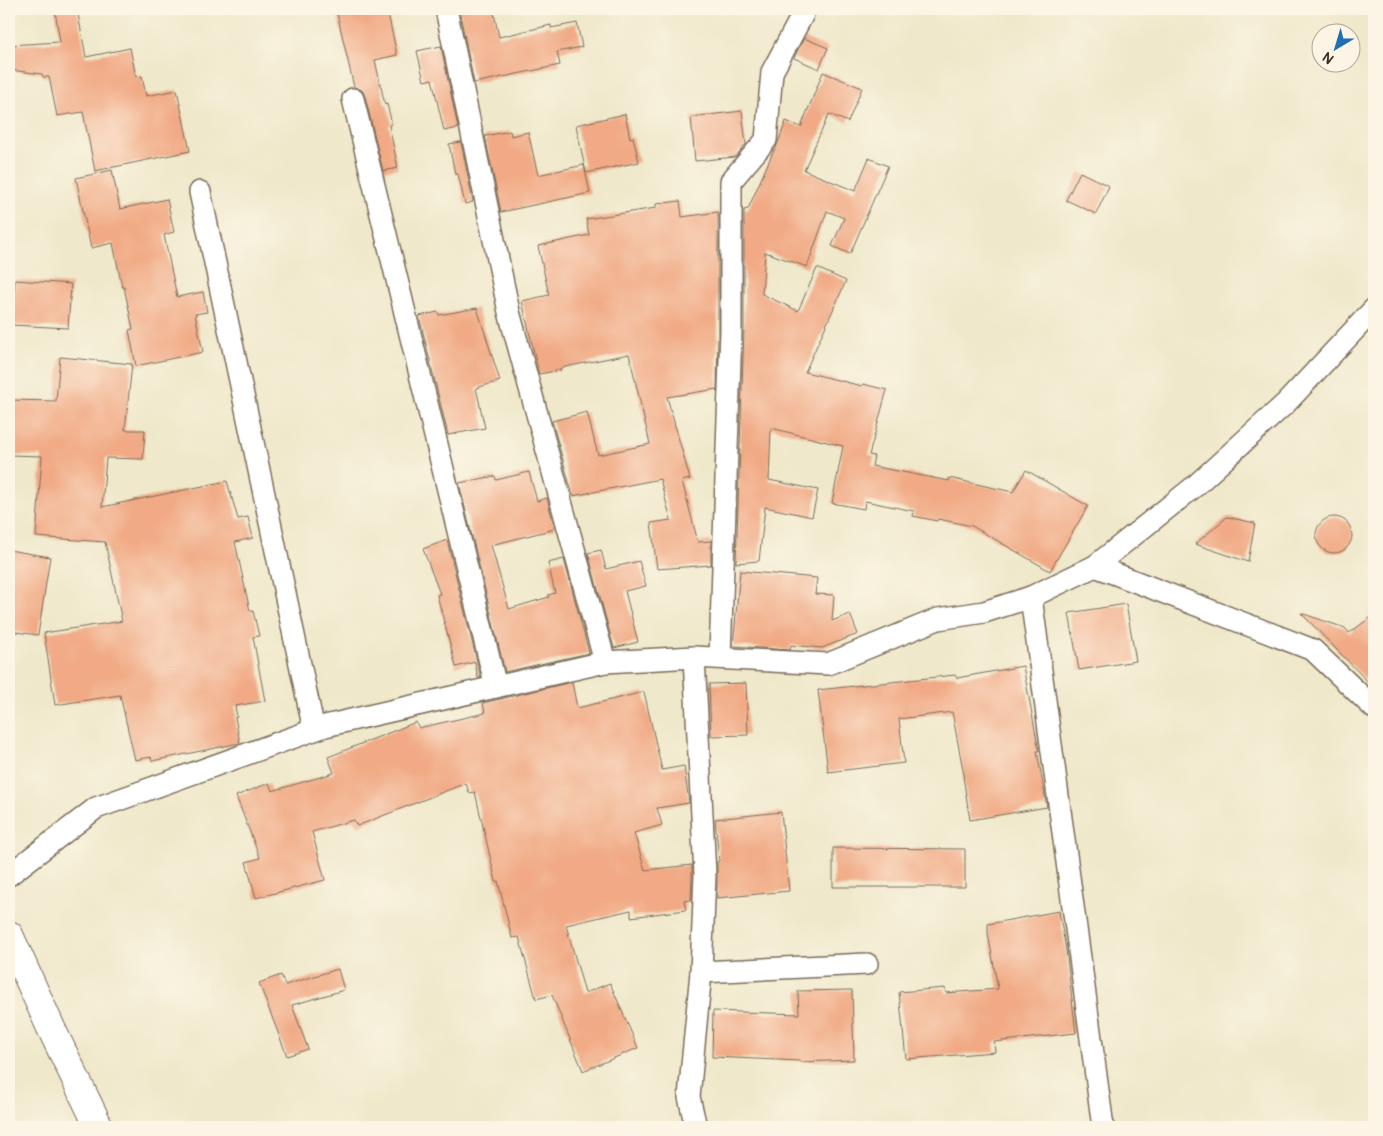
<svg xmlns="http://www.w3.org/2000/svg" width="1383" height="1136" font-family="Pangolin,sans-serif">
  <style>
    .building { fill: #f1aa85 }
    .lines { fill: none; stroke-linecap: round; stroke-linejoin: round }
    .street-casing { stroke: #7a6c5a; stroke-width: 24 }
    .secondary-casing { stroke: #7a6c5a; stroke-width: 30 }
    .street { stroke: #fff; stroke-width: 21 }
    .secondary { stroke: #fff; stroke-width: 28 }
  </style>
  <rect width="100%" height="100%" fill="#fcf5e5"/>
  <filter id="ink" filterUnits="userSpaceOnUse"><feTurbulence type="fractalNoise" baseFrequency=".02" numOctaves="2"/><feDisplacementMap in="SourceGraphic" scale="10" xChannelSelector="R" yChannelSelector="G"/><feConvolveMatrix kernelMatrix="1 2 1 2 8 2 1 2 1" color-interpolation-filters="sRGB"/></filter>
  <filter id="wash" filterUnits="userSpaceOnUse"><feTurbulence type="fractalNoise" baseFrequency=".0096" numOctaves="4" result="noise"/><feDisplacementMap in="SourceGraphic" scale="20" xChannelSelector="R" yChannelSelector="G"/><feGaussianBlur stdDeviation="1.12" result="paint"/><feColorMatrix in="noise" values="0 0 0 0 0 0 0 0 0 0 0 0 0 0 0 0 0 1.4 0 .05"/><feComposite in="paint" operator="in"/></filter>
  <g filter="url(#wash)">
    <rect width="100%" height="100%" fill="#efe8ca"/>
    <g id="blocks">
      <!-- building -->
      <g class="building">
        <path d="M67 9H77L86 57 130 48 136 77 142 76 146 96 177 90 190 151 95 171 83 112 57 116 49 77H43L42 74 9 70V45L60 42 55 11Z"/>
        <path d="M336 9H387L397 55 375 60 385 105 387 104 392 124 389 125 398 168 383 171 365 96 362 90 354 87Z"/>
        <path d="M459 9H493L499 37 551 25V28L577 23 582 47 557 52 560 65 474 83Z"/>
        <path d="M804 38 828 48 819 69 794 58Z"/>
        <path d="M441 46 458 128 444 131 432 79 424 81 417 51Z"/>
        <path d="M823 72 862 88 848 122 829 114 804 170 855 191 869 158 888 166 850 254 832 246 844 218 827 211 807 267 765 252 762 294 798 311 817 268 846 281 805 372 862 386 863 384 887 390 869 455 874 456 872 466 949 481V478L1013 492 1026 470 1088 506 1050 571 972 526 938 519 937 521 913 516 914 511 865 501 864 509 832 503 843 446 771 428 769 480 818 490 812 517 765 507 759 561 736 563 744 330V210L748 209 773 152 776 148 786 121 801 127Z"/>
        <path d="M742 111 746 144 735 157 695 161 691 117Z"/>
        <path d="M625 114 630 138 633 137 639 162 586 173 576 125Z"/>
        <path d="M510 131 511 136 528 132 538 175 584 165 590 193 501 212 485 136Z"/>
        <path d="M461 142 473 202 465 204 458 174H455L449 144Z"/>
        <path d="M112 170 120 209 167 199 174 232 164 235 177 297 203 292 207 312 195 314 203 352 136 366 129 330 133 329 124 287H122L113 243 91 248 76 178Z"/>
        <path d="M1080 172 1109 186 1096 214 1066 200Z"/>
        <path d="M680 201 682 217 718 212V330L717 389 667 397 690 479 682 481 698 542 711 541V565L657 569 651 523 671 520 660 479 573 496 552 421 587 412 598 455 650 444 629 354 560 368 561 370 539 374 522 301 549 295 538 246 589 235 586 219 656 208V204Z"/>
        <path d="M15 280 71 284 68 328 12 325Z"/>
        <path d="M477 308 500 381 476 388 485 428 448 435 419 316 438 312 439 315Z"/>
        <path d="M60 357 132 364 125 430H145L143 459 106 458 102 507 227 481 238 519 248 517 253 538 235 542 250 611H253L259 636 253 637 265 701 235 706 237 717H235L240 743 152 761 151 757 135 760 120 695 55 705 44 633 122 621 105 542 36 537 42 456 9 455V400L56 401Z"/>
        <path d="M529 472 537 501 547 498 555 529 491 545 509 609 549 597 548 595 555 593 548 563 564 559 589 653 505 672 459 483 495 476 496 480Z"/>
        <path d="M1227 517 1255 523 1248 562 1195 544Z"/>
        <circle cx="1334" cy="535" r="18"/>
        <path d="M447 540 481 678H478L475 662 456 667 437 595 440 594 423 549Z"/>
        <path d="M9 550 50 557 38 635 9 631Z"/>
        <path d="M601 550 606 569 639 561 646 586 625 591 638 642 614 648 588 553Z"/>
        <path d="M740 571 817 578 815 594 834 595 832 621 850 614 858 634 822 648 791 645 790 650 733 646Z"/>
        <path d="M1126 604 1136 661 1079 670 1069 613Z"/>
        <path d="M1301 613 1345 628 1349 633 1374 615V688Z"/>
        <path d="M1023 666 1039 751H1037L1047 807 970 820 963 776 964 775 952 712 899 719 904 763 828 772 818 690 955 675 957 678Z"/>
        <path d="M572 682 577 708 644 692 662 770 684 766 689 803 657 808 662 825 634 833 645 870 692 865V875L691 900 684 901 686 910 631 917V910L566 925 585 993 610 983 638 1048 583 1071 552 995 536 999 519 937 512 938 498 881 496 882 475 792 469 793 466 783 357 826 354 820 312 832 325 880 256 898 246 862 260 858 236 796 269 783 272 791 334 773 328 757 416 722 419 728 485 713 483 703Z"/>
        <path d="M746 683 748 735 711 736 709 684Z"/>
        <path d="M781 812 789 891 717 898V862L719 861 715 819Z"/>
        <path d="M833 848 965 849V887H833Z"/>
        <path d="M1059 911 1066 950 1076 1033 994 1042 995 1052 906 1059 899 992 945 988 946 993 998 989 988 933V924Z"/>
        <path d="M338 969 344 990 292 1005 308 1049 287 1056 259 983 281 975 285 985Z"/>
        <path d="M852 990 854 1060 800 1062V1061L712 1057 713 1011 799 1014 798 991Z"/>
      </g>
    </g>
  </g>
  <g filter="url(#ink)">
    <use href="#blocks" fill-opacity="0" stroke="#7a6c5a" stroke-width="1"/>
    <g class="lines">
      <defs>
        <g id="street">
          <path d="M446 9 509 312 605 662"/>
          <path d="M353 99 496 687"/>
          <path d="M200 192 314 730"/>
          <path d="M1095 566 1313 650 1374 708"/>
          <path d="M1031 597 1103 1127"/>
          <path d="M694 657 705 875 701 972 689 1097 696 1127"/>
          <path d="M720 657 731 330V181L766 140 772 72 803 14 804 9"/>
          <path d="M9 875 96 808 325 726 605 662 694 657 828 664 938 619 984 612 1031 597 1095 566 1195 486 1286 403 1374 309"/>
          <path d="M701 972 867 964"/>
        </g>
        <path id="secondary" d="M9 935 51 1028 99 1127"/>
      </defs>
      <!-- street casing -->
      <use href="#street" class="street-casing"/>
      <!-- secondary casing -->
      <use href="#secondary" class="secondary-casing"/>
      <!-- street -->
      <use href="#street" class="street"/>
      <!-- secondary -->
      <use href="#secondary" class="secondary"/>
    </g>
  </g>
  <!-- margin -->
  <rect width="1383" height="1136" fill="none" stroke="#fcf5e5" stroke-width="30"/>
  <!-- north arrow -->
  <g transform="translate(1336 48) rotate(218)"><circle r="24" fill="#fcf5e5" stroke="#afa495"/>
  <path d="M0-4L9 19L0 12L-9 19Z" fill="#1f6fb2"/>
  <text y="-8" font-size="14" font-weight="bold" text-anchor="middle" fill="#3b2a1e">N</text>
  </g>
</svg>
